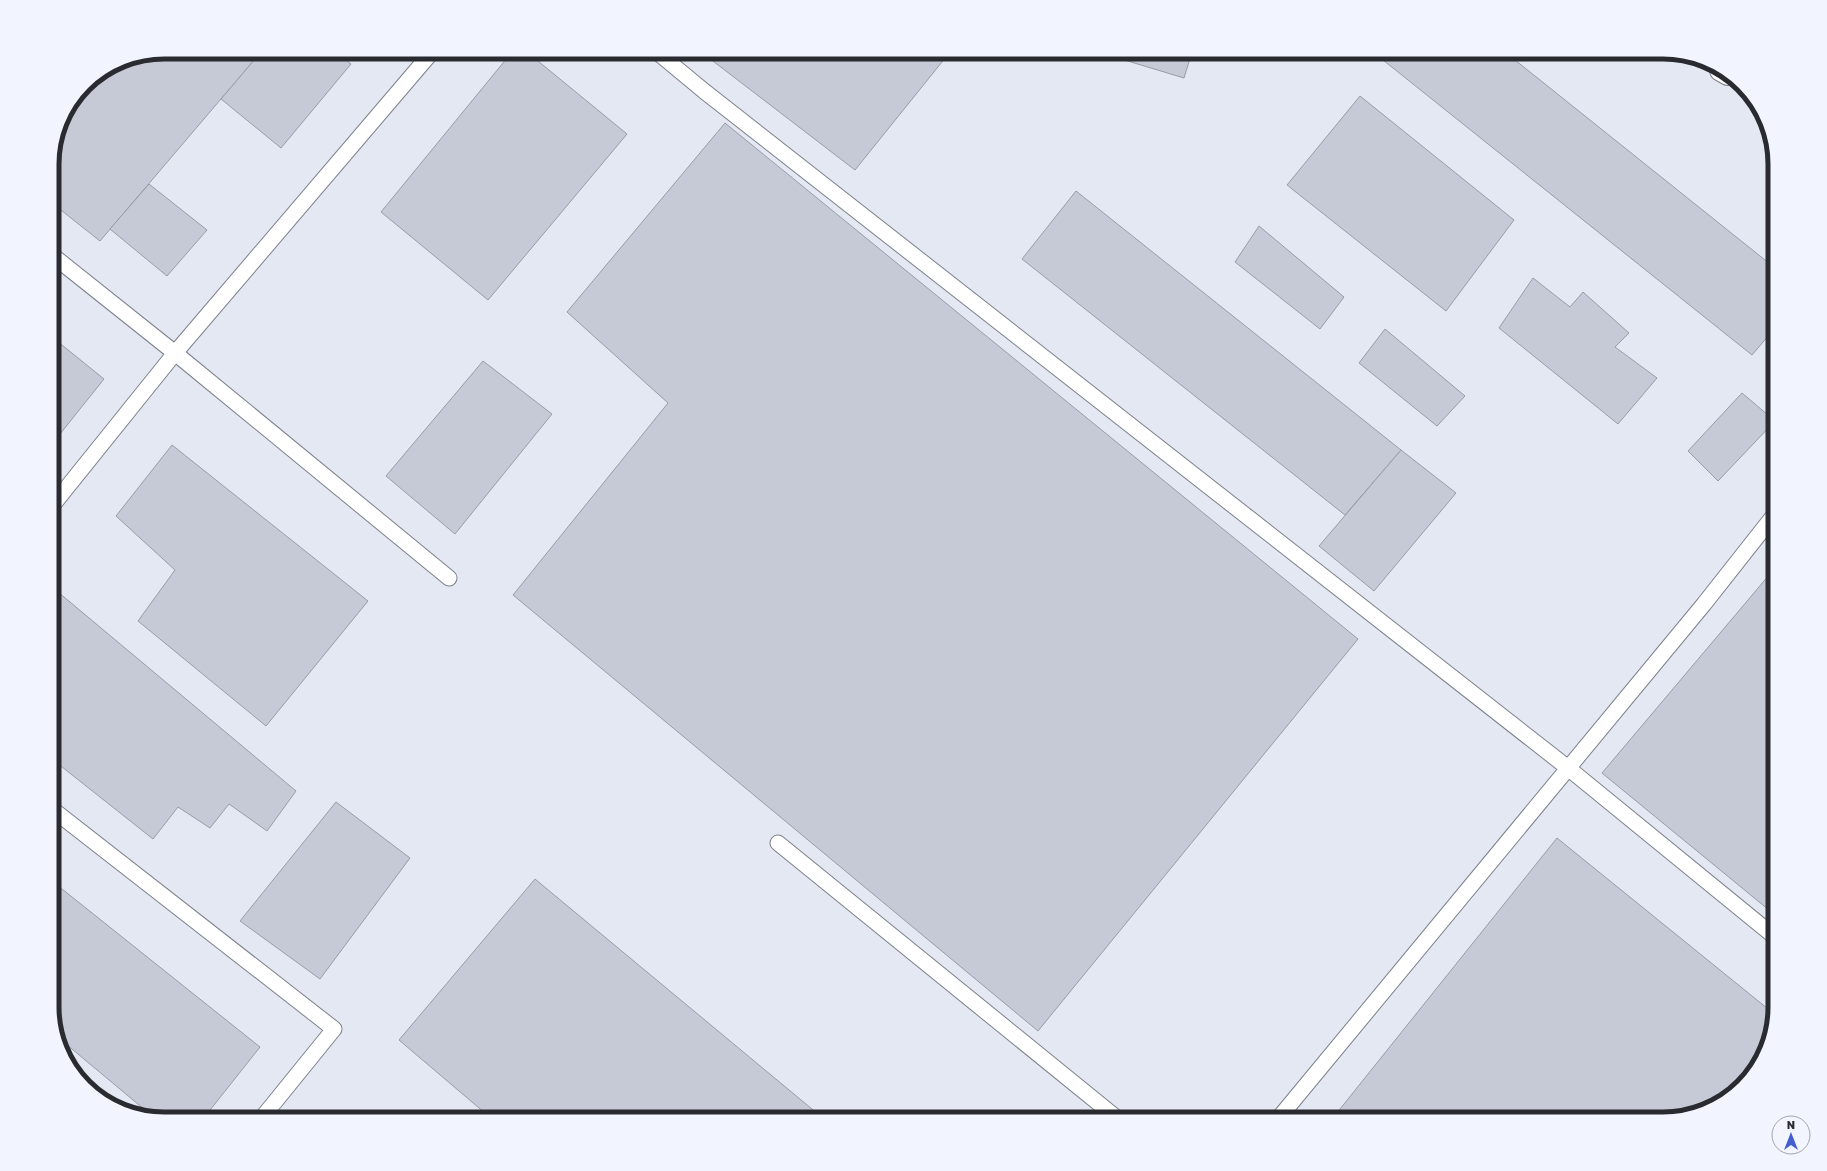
<svg xmlns="http://www.w3.org/2000/svg" width="1827" height="1171" font-family="'Golos Text',sans-serif">
  <style>
    .building { fill: #c6cad6; stroke: #989ca7 }
    .lines { fill: none; stroke-linecap: round; stroke-linejoin: round }
    .lane-casing { stroke: #7c808a; stroke-width: 17 }
    .secondary-casing { stroke: #7c808a; stroke-width: 24 }
    .lane { stroke: #fff; stroke-width: 15 }
    .secondary { stroke: #fff; stroke-width: 22 }
    .rim { fill: none; stroke: #2a2b30; stroke-width: 5 }
  </style>
  <rect width="100%" height="100%" fill="#e4e8f3"/>
  <!-- building -->
  <g class="building">
    <path d="M164 52H261L100 241 52 203V157L61 121 85 85 122 60Z"/>
    <path d="M261 52H336L351 64 281 148 221 99Z"/>
    <path d="M512 52H527L627 134 488 300 381 212Z"/>
    <path d="M714 52H950L855 170 709 58Z"/>
    <path d="M1098 52H1192L1184 78Z"/>
    <path d="M1373 52H1505L1775 268V328L1752 355Z"/>
    <path d="M1360 96 1514 220 1446 311 1287 185Z"/>
    <path d="M725 123 1358 639 1038 1031 513 595 668 403 567 312Z"/>
    <path d="M149 184 207 230 167 276 110 229Z"/>
    <path d="M1076 191 1401 450 1345 515 1022 259Z"/>
    <path d="M1259 226 1344 297 1320 329 1235 262Z"/>
    <path d="M1533 278 1570 307 1583 292 1629 333 1615 347 1657 378 1618 424 1499 328Z"/>
    <path d="M1385 329 1465 396 1437 426 1359 363Z"/>
    <path d="M52 337 104 379 52 444Z"/>
    <path d="M483 361 552 414 455 534 386 476Z"/>
    <path d="M1742 393 1775 421 1718 481 1688 451Z"/>
    <path d="M172 445 368 601 266 726 138 621 175 570 116 516Z"/>
    <path d="M1401 450 1456 493 1374 591 1319 546Z"/>
    <path d="M1775 568V915L1602 773Z"/>
    <path d="M52 587 296 791 267 831 229 804 210 828 178 807 153 839 52 759Z"/>
    <path d="M336 802 410 858 320 979 240 921Z"/>
    <path d="M1557 838 1773 1013 1756 1069 1719 1104 1663 1119H1332Z"/>
    <path d="M535 879 824 1119H492L399 1040Z"/>
    <path d="M52 881 260 1047 203 1119H164L151 1115 60 1039 52 1014Z"/>
  </g>
  <g class="lines">
    <defs>
      <g id="lane">
        <path d="M657 52 704 91 1568 768 1775 937"/>
        <path d="M52 255 175 353 449 578"/>
        <path d="M52 506 175 353 432 52"/>
        <path d="M52 809 334 1029 261 1119"/>
        <path d="M778 843 1118 1119"/>
        <path d="M1278 1119 1704 604 1775 514"/>
      </g>
      <path id="secondary" d="M1721 70 1728 74"/>
    </defs>
    <!-- lane casing -->
    <use href="#lane" class="lane-casing"/>
    <!-- secondary casing -->
    <use href="#secondary" class="secondary-casing"/>
    <!-- lane -->
    <use href="#lane" class="lane"/>
    <!-- secondary -->
    <use href="#secondary" class="secondary"/>
  </g>
  <!-- crop -->
  <path d="M0 0H1827V1171H0ZM164 59H1663A105 105 0 0 1 1768 164V1007A105 105 0 0 1 1663 1112H164A105 105 0 0 1 59 1007V164A105 105 0 0 1 164 59Z" fill="#f2f5ff" fill-rule="evenodd"/>
  <path class="rim" d="M164 59H1663A105 105 0 0 1 1768 164V1007A105 105 0 0 1 1663 1112H164A105 105 0 0 1 59 1007V164A105 105 0 0 1 164 59Z"/>
  <!-- north arrow -->
  <g transform="translate(1791 1135)"><circle r="19" fill="#f2f5ff" stroke="#a2a4ac"/>
  <path d="M0-3L7 15L0 10L-7 15Z" fill="#445dd0"/>
  <text y="-6" font-size="11" font-weight="bold" text-anchor="middle" fill="#2a2b30">N</text>
  </g>
</svg>
